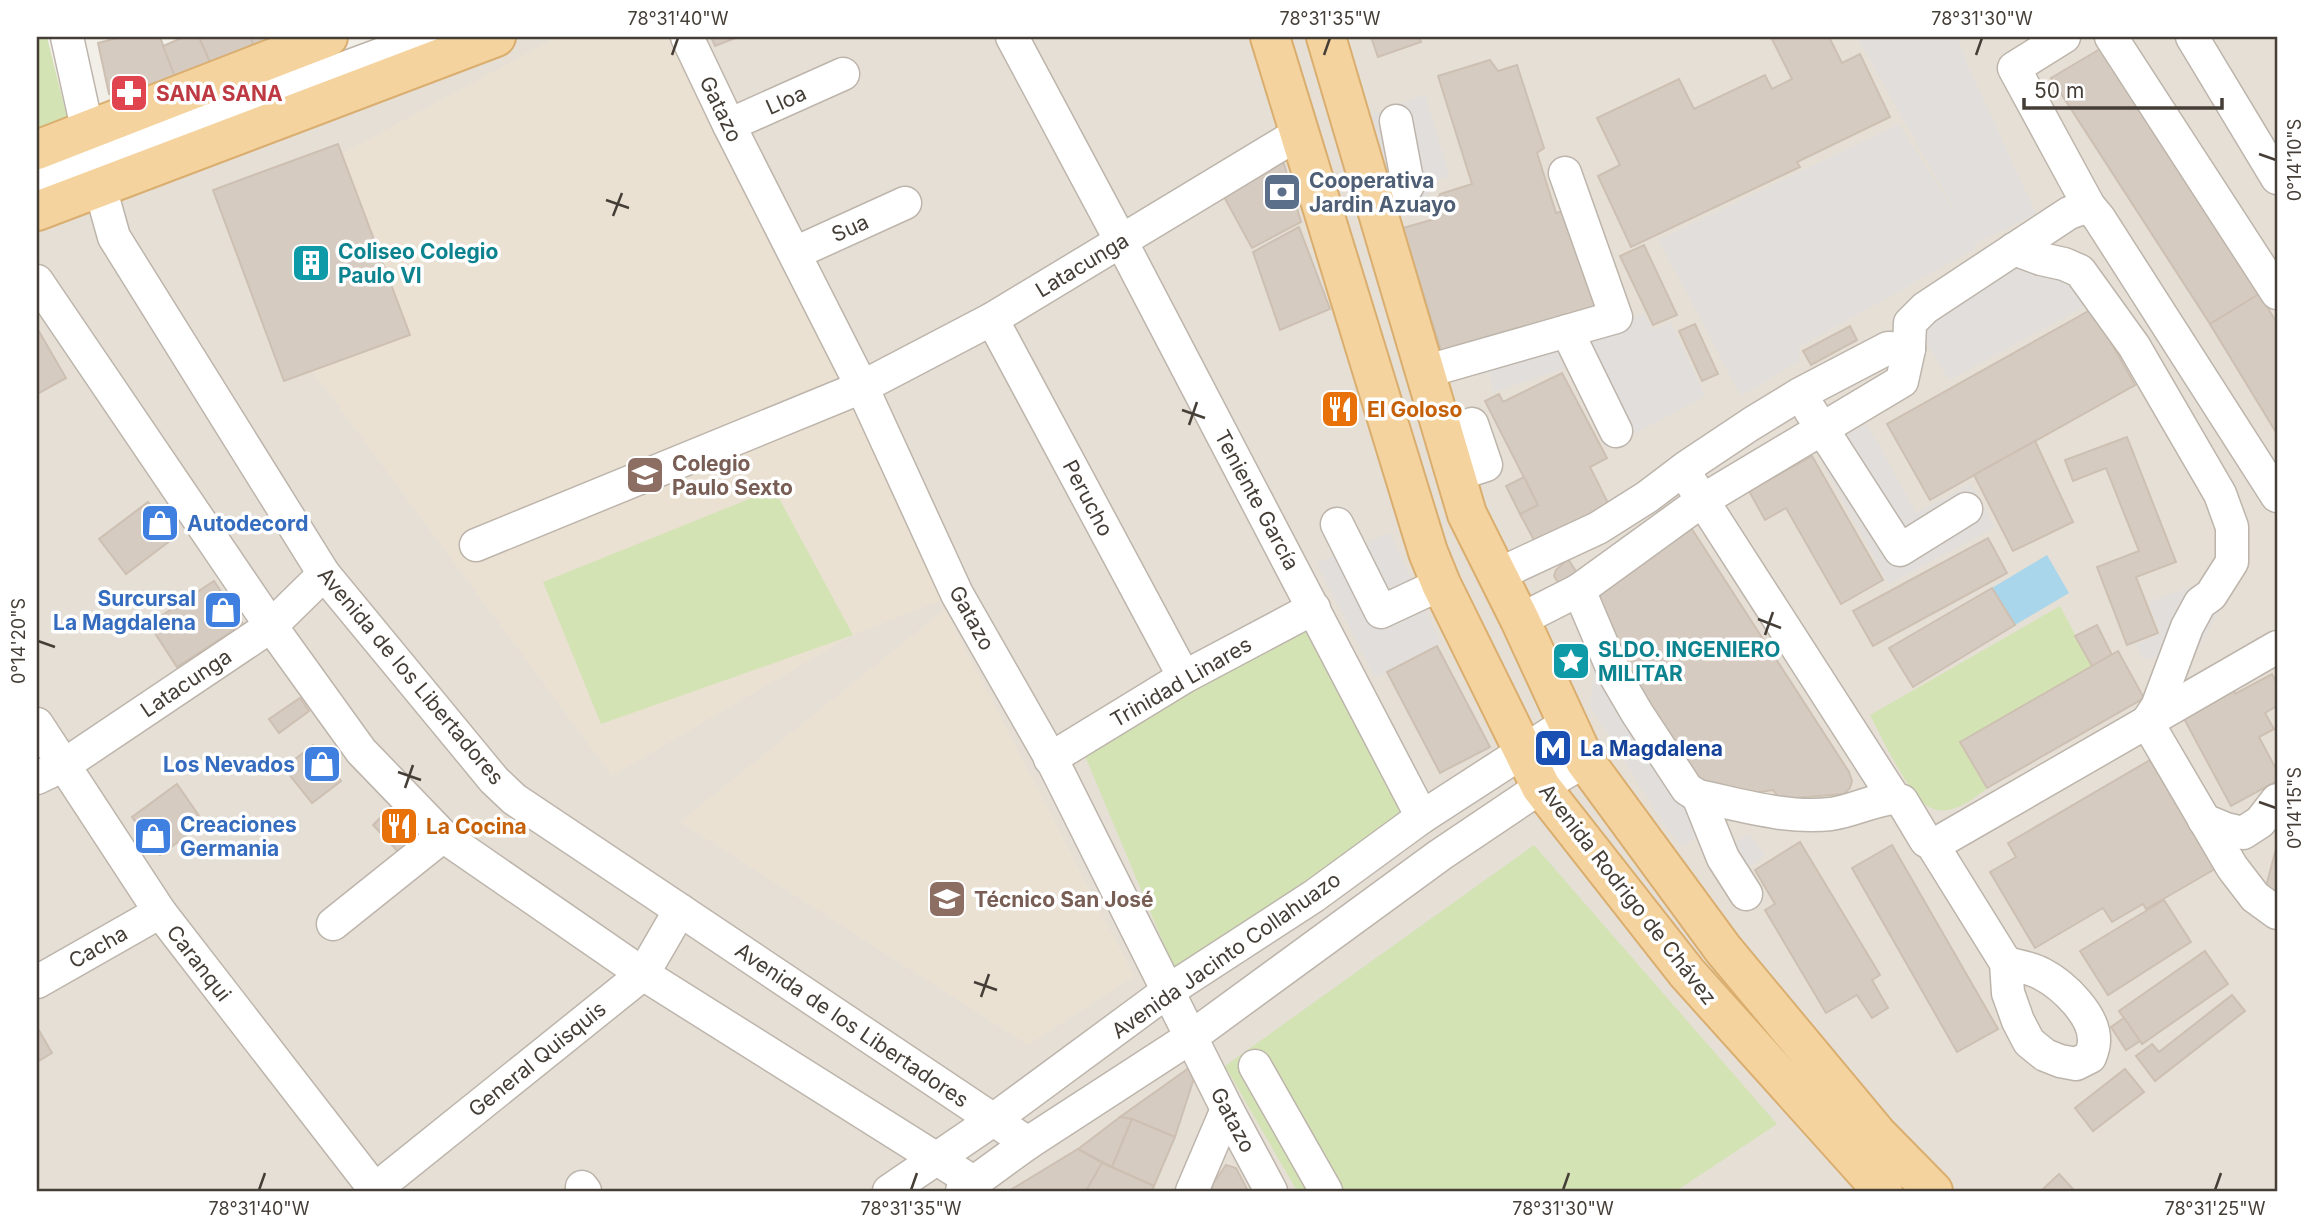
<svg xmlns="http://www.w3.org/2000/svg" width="2314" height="1228" font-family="Inter,sans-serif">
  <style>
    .residential { fill: #e6dfd6 }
    .education { fill: #eae1d3 }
    .green { fill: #d3e3b4 }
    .parking { fill: #e1dedc }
    .water { fill: #a9d6ea }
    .building { fill: #d6cbc1; stroke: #cdc0b2; stroke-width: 2 }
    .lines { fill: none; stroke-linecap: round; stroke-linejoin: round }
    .minor-casing { stroke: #bdb5ab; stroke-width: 35 }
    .major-casing { stroke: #d9ae6f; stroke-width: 42 }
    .minor { stroke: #fff; stroke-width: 32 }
    .major { stroke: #f5d39e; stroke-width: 38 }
    .ticks { fill: none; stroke: #453e37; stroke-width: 2.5 }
    .labels { text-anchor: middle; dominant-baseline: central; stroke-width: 7; stroke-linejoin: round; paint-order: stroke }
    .health-label { font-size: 21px; font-weight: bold; fill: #be3a42; stroke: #fff; text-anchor: start }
    .street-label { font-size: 21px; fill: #453e37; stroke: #fff }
    .service-label { font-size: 21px; font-weight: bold; fill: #4e5e75; stroke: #fff; text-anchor: start }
    .culture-label { font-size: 21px; font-weight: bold; fill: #0d838f; stroke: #fff; text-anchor: start }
    .food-label { font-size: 21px; font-weight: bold; fill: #c56008; stroke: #fff; text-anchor: start }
    .education-label { font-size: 21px; font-weight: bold; fill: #785e54; stroke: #fff; text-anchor: start }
    .shop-label { font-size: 21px; font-weight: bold; fill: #366cbe; stroke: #fff; text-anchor: start }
    .transit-label { font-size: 21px; font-weight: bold; fill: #164399; stroke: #fff; text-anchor: start }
    .neatline { fill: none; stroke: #453e37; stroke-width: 2.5 }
    .ticks-label { font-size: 18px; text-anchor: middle; fill: #453e37 }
  </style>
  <rect width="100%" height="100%" fill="#f2eee8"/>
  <!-- residential -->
  <path class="residential" d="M388 37H2277V1191H37V193Z"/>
  <!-- education -->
  <g class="education">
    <path d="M557 37H691L957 594 853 635 612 776 302 357 225 217Z"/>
    <path d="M945 609 1134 976 1028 1045 680 822Z"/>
  </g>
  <!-- green -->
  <g class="green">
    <path d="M37 37H47L68 121 37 132Z"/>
    <path d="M774 489 853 635 601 724 543 582Z"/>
    <path d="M2060 606 2092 666 1961 741 1987 788C1973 800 1949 818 1929 807 1909 796 1881 736 1870 715Z"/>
    <path d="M1301 621 1408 810 1175 971 1080 744Z"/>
    <path d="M1534 845 1777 1124 1676 1191H1297L1225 1066Z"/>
  </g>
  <!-- parking -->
  <g class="parking">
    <path d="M1857 37H1958L1967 64 2036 214 1974 244 1976 248 1799 347V361L1741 396 1659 240 1899 124 1967 232Z"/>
    <path d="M1425 95 1450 178H1443L1432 182 1427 197 1396 213 1368 116Z"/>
    <path d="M2027 262 2065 274 2087 305 1949 380 1916 326Z"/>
    <path d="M1644 313 1653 330 1671 322 1705 396 1607 448 1566 368 1494 392 1488 368Z"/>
    <path d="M2192 422 2233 587 2196 652 2143 659 2137 644 2161 633 2148 602 2212 580 2223 560Z"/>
    <path d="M1867 424 1916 513 1971 484 1995 527 1889 584 1816 451Z"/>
    <path d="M1390 533 1441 643 1375 677 1317 563Z"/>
    <path d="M1595 668 1710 785 1742 812 1682 846 1665 826 1590 705Z"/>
    <path d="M1749 833 1765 856 1743 871 1764 901 1751 910 1714 857Z"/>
  </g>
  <!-- water -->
  <path class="water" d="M2047 555 2069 593 2015 625 1992 588Z"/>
  <!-- building -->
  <g class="building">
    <path d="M121 37H160L177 82 128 101 109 94 98 43Z"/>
    <path d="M184 37H199L213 69 177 82 163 46Z"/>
    <path d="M199 37H250L256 50 213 69Z"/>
    <path d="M250 37H288L256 50Z"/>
    <path d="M711 37H738L715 46Z"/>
    <path d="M1371 37H1419L1421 42 1378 57Z"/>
    <path d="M1771 37H1829L1842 63 1860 54 1890 117 1797 162 1800 167 1631 247 1598 176 1620 165 1597 118 1679 79 1694 109 1765 75 1772 89 1792 79Z"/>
    <path d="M2100 49 2259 294 2210 324 2051 78Z"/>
    <path d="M1490 60 1498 71 1517 65 1544 148 1537 153 1556 213 1571 209 1601 307 1442 354 1403 228 1438 218 1435 207 1440 194 1472 184 1438 76Z"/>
    <path d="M338 144 410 335 284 381 213 190Z"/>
    <path d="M1267 158 1284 164 1301 222 1252 248 1218 186Z"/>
    <path d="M1299 227 1330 309 1280 330 1253 252Z"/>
    <path d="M1644 245 1677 315 1653 325 1620 256Z"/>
    <path d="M2259 294 2277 323V434L2210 324Z"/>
    <path d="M2092 309 2135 385 1930 500 1887 424Z"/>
    <path d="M1695 324 1718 374 1702 381 1679 331Z"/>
    <path d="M1850 326 1857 340 1811 365 1803 351Z"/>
    <path d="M37 328 66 378 37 394Z"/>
    <path d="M1562 373 1607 458 1590 467 1609 505 1535 542 1520 514 1538 505 1485 401 1499 394 1503 402Z"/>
    <path d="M1344 397 1352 411 1336 421 1328 407Z"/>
    <path d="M2127 437 2176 562 2136 577 2158 633 2127 645 2097 567 2139 551 2106 468 2073 481 2065 460Z"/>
    <path d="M2035 441 2073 522 2013 551 1974 475Z"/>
    <path d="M1812 456 1883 580 1841 604 1786 508 1765 520 1749 491Z"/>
    <path d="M1524 477 1538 505 1520 514 1506 486Z"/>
    <path d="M148 502 175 537 126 574 99 539Z"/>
    <path d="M1688 523 1849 772 1852 781 1850 788 1844 794 1780 799 1773 790 1746 794 1710 785 1696 775 1639 690 1597 599 1612 576Z"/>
    <path d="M1988 538 2007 573 1873 646 1853 611Z"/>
    <path d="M1568 559 1581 579 1560 586 1554 576 1556 570Z"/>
    <path d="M214 581 243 624 177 667 149 624Z"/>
    <path d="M1992 588 2015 625 1913 687 1889 648Z"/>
    <path d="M2097 625 2112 655 2092 666 2075 636Z"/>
    <path d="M1437 646 1490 747 1440 773 1387 672Z"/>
    <path d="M2118 651 2144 698 1987 788 1960 742Z"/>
    <path d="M2272 674 2277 684V706L2265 713 2274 729 2259 737 2277 771V781L2231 806 2182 715 2234 688 2235 694Z"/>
    <path d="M300 698 309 711 279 733 269 719Z"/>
    <path d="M313 745 341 781 312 803 284 768Z"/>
    <path d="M2150 760 2215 869 2146 909 2143 904 2112 922 2103 908 2035 948 1990 872 2016 857 2008 843Z"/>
    <path d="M177 784 204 823 160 855 132 817Z"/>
    <path d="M391 807 424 842 405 859 373 825Z"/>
    <path d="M1800 842 1880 975 1872 980 1888 1008 1872 1018 1857 995 1826 1013 1765 910 1775 904 1755 870Z"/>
    <path d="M1892 845 1998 1029 1957 1052 1852 868Z"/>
    <path d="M2277 845V897L2264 894Z"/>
    <path d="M2164 900 2191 942 2108 995 2080 951Z"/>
    <path d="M2205 951 2228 984 2142 1044 2119 1011Z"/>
    <path d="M2232 995 2245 1011 2155 1081 2136 1056 2152 1044 2159 1052Z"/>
    <path d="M2124 1018 2140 1041 2126 1050 2111 1027Z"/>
    <path d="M37 1027 52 1053 37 1062Z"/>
    <path d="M1189 1068 1196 1072 1175 1137 1132 1119 1120 1117Z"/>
    <path d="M2125 1069 2144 1092 2093 1131 2075 1108Z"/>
    <path d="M1120 1117 1132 1119 1112 1167 1078 1149Z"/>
    <path d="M1132 1119 1175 1137 1154 1186 1112 1167Z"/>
    <path d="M1078 1149 1102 1163 1086 1191H1014L1012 1189Z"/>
    <path d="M1102 1163 1154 1186 1152 1191H1086Z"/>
    <path d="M1226 1165 1236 1168 1248 1191H1212L1213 1184Z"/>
    <path d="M2059 1174 2075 1191H2041Z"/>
  </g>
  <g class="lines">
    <defs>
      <g id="minor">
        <path d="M67 37 100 187 114 237 324 574 494 780 514 799 1028 1143"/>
        <path d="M687 37 729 125 862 387 957 594 1054 764 1227 1109 1271 1191"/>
        <path d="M1012 37 1121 241 1422 817"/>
        <path d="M2064 37 2014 68 2089 206"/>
        <path d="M2111 37 2277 293"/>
        <path d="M2192 37 2277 178"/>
        <path d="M729 125 843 74"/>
        <path d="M37 182 428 37"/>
        <path d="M1377 208 1401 196 1408 185 1396 121"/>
        <path d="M2014 249 2041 259 2064 264 2080 271 2134 346 2220 494 2232 527V562L2211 595 2200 603 2187 627 2157 707 2147 722 2232 867 2255 897 2277 913"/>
        <path d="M795 253 905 203"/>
        <path d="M37 281 271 626 361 751 443 836 643 974 975 1183"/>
        <path d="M992 319 1184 677"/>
        <path d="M1567 331 1616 431"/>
        <path d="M1424 372 1616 317 1565 173"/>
        <path d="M1810 410 1900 550 1966 509"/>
        <path d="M1683 470 1894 798 1902 801 1926 841 1932 844 1939 842 2277 647"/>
        <path d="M1455 475 1486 465 1472 424"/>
        <path d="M1337 524 1381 612 1441 584"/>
        <path d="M476 545 862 387 992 319 1298 134"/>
        <path d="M1497 575 1598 528 1647 497 1688 466 1751 424 1800 394 1888 348 1909 349"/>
        <path d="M1579 590 1703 500 1902 381 1909 349 1910 323 1925 308 2069 213 2089 206 2099 218 2277 496"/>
        <path d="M1520 620 1579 590 1616 677 1637 713 1687 789 1698 796C1741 805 1787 819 1831 814 1853 811 1872 800 1894 798"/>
        <path d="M37 724 160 912 376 1191"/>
        <path d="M1050 759 1184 677 1314 608"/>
        <path d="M37 778 64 765 271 626 324 574"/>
        <path d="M1698 796 1723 858 1746 894"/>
        <path d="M2204 820 2226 829 2243 833 2260 822 2277 800"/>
        <path d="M1932 844 2006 963 2008 993 2018 1021 2029 1042 2045 1055 2060 1061 2076 1064 2090 1057C2092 1052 2094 1046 2094 1041 2095 1015 2063 985 2042 974 2032 968 2017 966 2006 963"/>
        <path d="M333 924 443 836"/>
        <path d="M37 982 160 912"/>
        <path d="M1255 1066 1326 1191"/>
        <path d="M582 1187 585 1191"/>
        <path d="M373 1191 643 974 680 910"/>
        <path d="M889 1191 993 1120 1168 991 1314 896 1422 817 1567 723"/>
        <path d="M962 1191 1028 1143 1191 1037 1440 855 1541 787 1585 761"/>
        <path d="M1192 1191 1227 1109"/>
      </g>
      <g id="major">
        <path d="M1270 37 1428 552 1441 584 1541 787 1687 973 1883 1191"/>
        <path d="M1326 37 1467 514 1520 620 1585 761 1723 949 1877 1134 1933 1191"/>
        <path d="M37 150 328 37"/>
        <path d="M37 211 496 37"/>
      </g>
    </defs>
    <!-- minor casing -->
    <use href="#minor" class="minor-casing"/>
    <!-- major casing -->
    <use href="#major" class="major-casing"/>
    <!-- minor -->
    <use href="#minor" class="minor"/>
    <!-- major -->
    <use href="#major" class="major"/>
  </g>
  <!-- ticks -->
  <path class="ticks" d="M672 55 678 38M1324 55 1330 38M1976 55 1982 38M2259 154 2276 160M606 200 629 208M613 216 622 193M1182 410 1205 418M1189 425 1197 402M1758 619 1781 628M1765 635 1773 612M38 641 55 647M398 772 421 780M405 788 413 765M2259 802 2276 808M974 982 997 990M981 997 989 974M259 1190 265 1173M911 1190 917 1173M1563 1190 1569 1173M2215 1190 2221 1173"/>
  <!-- icons -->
  <defs>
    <symbol id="pharmacy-square" viewBox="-11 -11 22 22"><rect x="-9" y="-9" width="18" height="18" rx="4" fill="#e0444e" stroke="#fff"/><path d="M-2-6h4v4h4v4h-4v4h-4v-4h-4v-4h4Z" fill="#fff"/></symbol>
    <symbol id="bank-square" viewBox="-11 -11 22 22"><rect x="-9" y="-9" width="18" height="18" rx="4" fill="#5c6f8a" stroke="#fff"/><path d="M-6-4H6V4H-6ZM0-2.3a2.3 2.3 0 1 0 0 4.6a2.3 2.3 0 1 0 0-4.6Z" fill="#fff"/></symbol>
    <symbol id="building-square" viewBox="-11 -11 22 22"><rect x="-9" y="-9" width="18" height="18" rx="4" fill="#0f9aa8" stroke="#fff"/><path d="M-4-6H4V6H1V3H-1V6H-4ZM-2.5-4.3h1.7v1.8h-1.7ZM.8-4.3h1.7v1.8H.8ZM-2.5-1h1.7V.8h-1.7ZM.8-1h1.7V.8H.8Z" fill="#fff"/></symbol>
    <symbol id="restaurant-square" viewBox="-11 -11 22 22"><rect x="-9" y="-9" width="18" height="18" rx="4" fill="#e8710a" stroke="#fff"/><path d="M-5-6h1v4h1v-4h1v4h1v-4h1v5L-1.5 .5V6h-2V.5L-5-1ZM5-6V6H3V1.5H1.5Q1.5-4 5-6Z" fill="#fff"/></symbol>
    <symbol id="university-square" viewBox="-11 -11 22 22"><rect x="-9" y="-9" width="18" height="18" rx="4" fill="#8d6e63" stroke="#fff"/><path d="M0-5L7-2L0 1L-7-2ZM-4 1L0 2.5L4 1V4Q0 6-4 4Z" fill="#fff"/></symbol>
    <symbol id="shop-square" viewBox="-11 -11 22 22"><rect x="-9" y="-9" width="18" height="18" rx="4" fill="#3f7fe0" stroke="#fff"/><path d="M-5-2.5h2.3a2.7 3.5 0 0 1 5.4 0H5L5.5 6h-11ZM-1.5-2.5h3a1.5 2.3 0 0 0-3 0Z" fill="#fff"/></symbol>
    <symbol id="sight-square" viewBox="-11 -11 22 22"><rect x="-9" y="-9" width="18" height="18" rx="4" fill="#0f9aa8" stroke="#fff"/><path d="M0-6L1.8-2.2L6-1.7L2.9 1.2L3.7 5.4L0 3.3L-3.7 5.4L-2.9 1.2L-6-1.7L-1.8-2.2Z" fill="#fff"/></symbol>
    <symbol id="metro-square" viewBox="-11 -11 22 22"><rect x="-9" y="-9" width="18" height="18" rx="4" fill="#1a4fb4" stroke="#fff"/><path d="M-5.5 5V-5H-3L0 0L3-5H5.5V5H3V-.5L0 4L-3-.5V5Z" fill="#fff"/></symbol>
  </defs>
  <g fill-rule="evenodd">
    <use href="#pharmacy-square" x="107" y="71" width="44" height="44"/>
    <use href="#bank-square" x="1260" y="170" width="44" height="44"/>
    <use href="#building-square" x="289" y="241" width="44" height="44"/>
    <use href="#restaurant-square" x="1318" y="387" width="44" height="44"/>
    <use href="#university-square" x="623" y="453" width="44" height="44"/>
    <use href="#shop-square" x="138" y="501" width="44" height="44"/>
    <use href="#shop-square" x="201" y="588" width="44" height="44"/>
    <use href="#sight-square" x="1549" y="639" width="44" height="44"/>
    <use href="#metro-square" x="1531" y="726" width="44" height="44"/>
    <use href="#shop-square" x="300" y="742" width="44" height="44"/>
    <use href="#restaurant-square" x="377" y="804" width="44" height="44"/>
    <use href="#shop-square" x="131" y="814" width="44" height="44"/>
    <use href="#university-square" x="925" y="877" width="44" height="44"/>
  </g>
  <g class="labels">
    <!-- health labels -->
    <g class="health-label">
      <text x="156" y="93">SANA SANA</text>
    </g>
    <!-- street labels -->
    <g class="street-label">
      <text transform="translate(786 100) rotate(-24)">Lloa</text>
      <text transform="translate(721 109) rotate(64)">Gatazo</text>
      <text transform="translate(850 228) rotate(-24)">Sua</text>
      <text transform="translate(1082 265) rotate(-31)">Latacunga</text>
      <text transform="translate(1088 498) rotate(62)">Perucho</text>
      <text transform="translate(1257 500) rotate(62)">Teniente García</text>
      <text transform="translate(972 618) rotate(61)">Gatazo</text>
      <text transform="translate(411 676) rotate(50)">Avenida de los Libertadores</text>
      <text transform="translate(1181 682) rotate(-30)">Trinidad Linares</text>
      <text transform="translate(186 683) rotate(-34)">Latacunga</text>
      <text transform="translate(1628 894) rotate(52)">Avenida Rodrigo de Chávez</text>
      <text transform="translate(98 947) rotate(-30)">Cacha</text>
      <text transform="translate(1226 955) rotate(-35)">Avenida Jacinto Collahuazo</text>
      <text transform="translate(199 963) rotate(52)">Caranqui</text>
      <text transform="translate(852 1025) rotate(34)">Avenida de los Libertadores</text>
      <text transform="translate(537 1059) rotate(-39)">General Quisquis</text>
      <text transform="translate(1233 1120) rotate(62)">Gatazo</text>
    </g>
    <!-- service labels -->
    <g class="service-label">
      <text x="1309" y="180">Cooperativa<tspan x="1309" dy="24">Jardin Azuayo</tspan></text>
    </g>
    <!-- culture labels -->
    <g class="culture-label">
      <text x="338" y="251">Coliseo Colegio<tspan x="338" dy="24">Paulo VI</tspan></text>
      <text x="1598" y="649">SLDO. INGENIERO<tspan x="1598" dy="24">MILITAR</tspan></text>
    </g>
    <!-- food labels -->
    <g class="food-label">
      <text x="1367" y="409">El Goloso</text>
      <text x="426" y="826">La Cocina</text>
    </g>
    <!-- education labels -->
    <g class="education-label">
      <text x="672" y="463">Colegio<tspan x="672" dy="24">Paulo Sexto</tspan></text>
      <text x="974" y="899">Técnico San José</text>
    </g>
    <!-- shop labels -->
    <g class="shop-label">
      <text x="187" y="523">Autodecord</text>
      <text x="196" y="598" text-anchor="end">Surcursal<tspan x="196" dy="24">La Magdalena</tspan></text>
      <text x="295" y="764" text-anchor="end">Los Nevados</text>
      <text x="180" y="824">Creaciones<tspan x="180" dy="24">Germania</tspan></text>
    </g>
    <!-- transit labels -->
    <g class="transit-label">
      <text x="1580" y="748">La Magdalena</text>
    </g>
  </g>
  <!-- border -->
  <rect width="2314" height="1228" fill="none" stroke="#ffffff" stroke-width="77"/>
  <!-- scale -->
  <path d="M2024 98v10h198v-10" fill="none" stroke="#453e37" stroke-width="3.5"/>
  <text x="2034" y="98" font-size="21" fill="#453e37" stroke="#ffffff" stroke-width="5" paint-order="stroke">50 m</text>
  <rect x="38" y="38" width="2238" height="1152" class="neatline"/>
  <g class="ticks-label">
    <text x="678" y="25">78°31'40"W</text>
    <text x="1330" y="25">78°31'35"W</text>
    <text x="1982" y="25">78°31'30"W</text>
    <text transform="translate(2295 160) rotate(-90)" y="6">0°14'10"S</text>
    <text transform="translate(19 641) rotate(-90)" y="6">0°14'20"S</text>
    <text transform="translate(2295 808) rotate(-90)" y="6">0°14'15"S</text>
    <text x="259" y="1215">78°31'40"W</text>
    <text x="911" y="1215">78°31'35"W</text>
    <text x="1563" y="1215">78°31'30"W</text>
    <text x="2215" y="1215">78°31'25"W</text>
  </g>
</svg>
